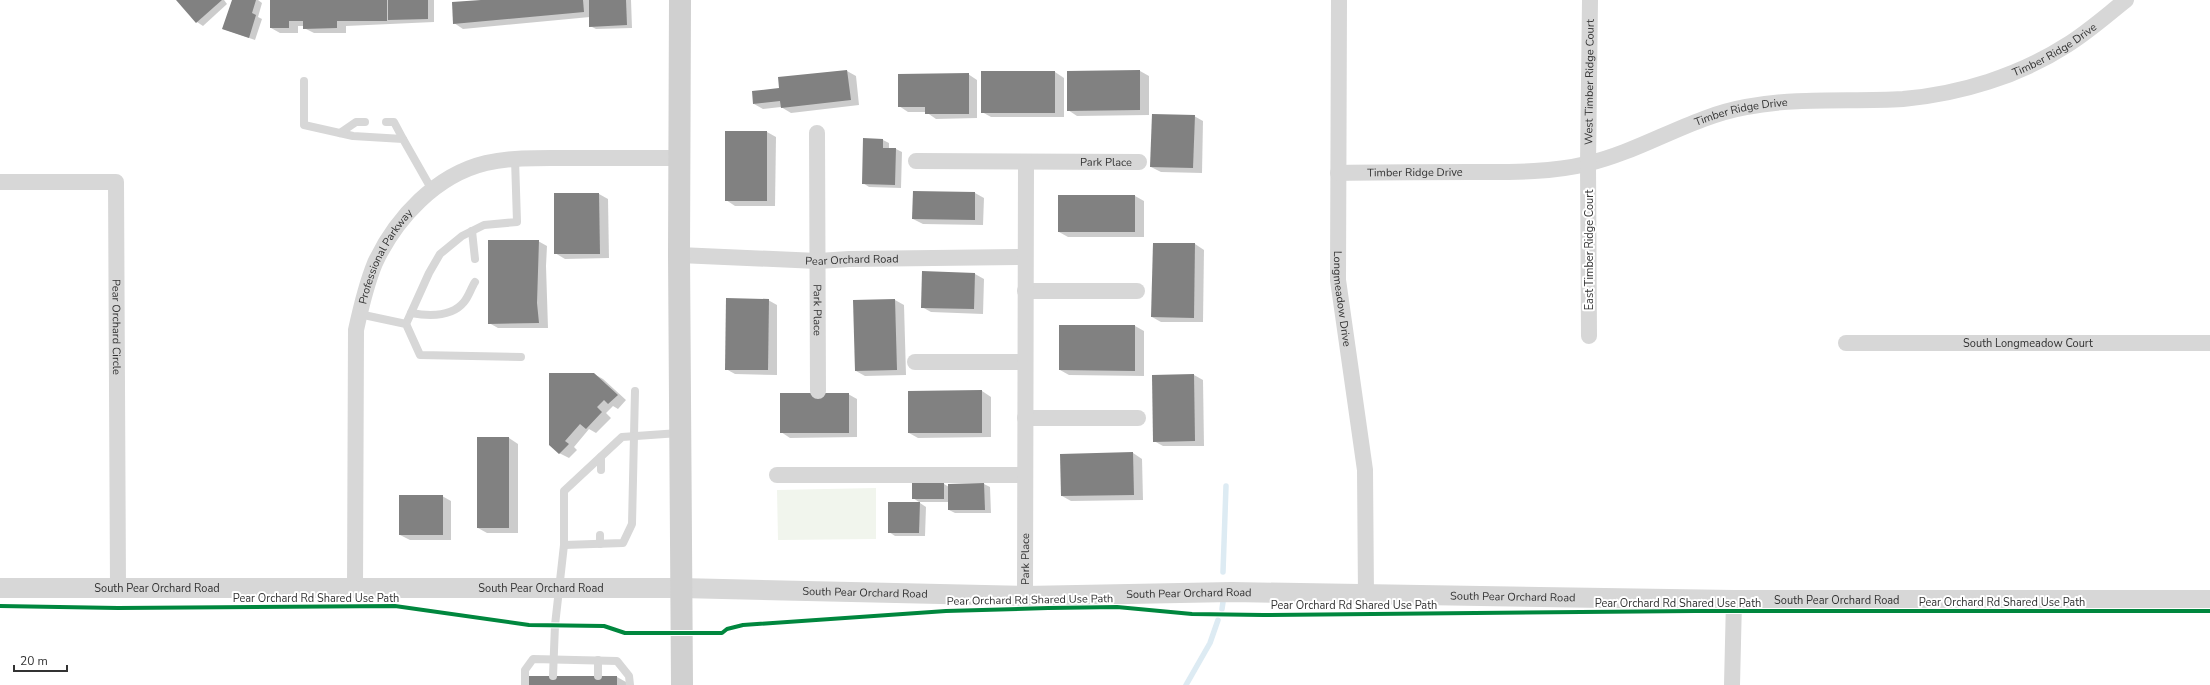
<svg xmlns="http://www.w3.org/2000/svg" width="2210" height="685" font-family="'Nunito Sans',sans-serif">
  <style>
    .green { fill: #f1f5ed }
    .shadow { fill: #0003 }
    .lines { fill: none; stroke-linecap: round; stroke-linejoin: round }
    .stream { stroke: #ddebf3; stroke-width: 5.5 }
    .building { fill: #818181 }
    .service { stroke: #d7d7d7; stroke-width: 8 }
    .minor { stroke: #d7d7d7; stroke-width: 16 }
    .tertiary { stroke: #d7d7d7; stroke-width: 20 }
    .secondary { stroke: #d0d0d0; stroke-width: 22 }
    .cycleway-casing { stroke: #fff; stroke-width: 6 }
    .cycleway { stroke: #00873e; stroke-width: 4 }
    .labels { text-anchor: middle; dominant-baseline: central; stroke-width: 4; stroke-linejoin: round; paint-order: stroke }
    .street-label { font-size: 11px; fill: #333; stroke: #fff }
  </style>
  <rect width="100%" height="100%" fill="#fff"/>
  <!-- green -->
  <path class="green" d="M876 488V539L778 540 777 490Z"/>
  <!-- shadow -->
  <g class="shadow">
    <path d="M177 0H224L227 4 203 26 197 22Z"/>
    <path d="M233 0H258L262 3 258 17 262 19 255 40 223 29Z"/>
    <path d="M271 0H434V22L346 26V33H314L304 28V26H298V33H280L271 28Z"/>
    <path d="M493 0H631L632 28 596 29 590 26V17L463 29 454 23Z"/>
    <path d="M847 71 856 76 859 105 791 113 781 107 763 109 754 104 781 89Z"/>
    <path d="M1140 71 1149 76V115L1077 116 1068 110Z"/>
    <path d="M1055 72 1064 78V117H991L982 112Z"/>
    <path d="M968 74 977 80V118L936 119 926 112H908L899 106Z"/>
    <path d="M1194 116 1203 121 1202 173 1161 172 1151 167Z"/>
    <path d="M767 132 776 137 775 206H735L726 200Z"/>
    <path d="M883 140 889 143V149H896L902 152 901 188 869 187 863 183Z"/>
    <path d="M975 193 984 198 983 225 923 224 913 219Z"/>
    <path d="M555 194H599L608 199 609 258 565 259 555 253Z"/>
    <path d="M1059 196H1135L1144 201V237H1068L1059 232Z"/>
    <path d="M538 241 547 246 546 266 548 328H498L489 323Z"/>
    <path d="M1195 244 1204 250 1203 322H1161L1152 317Z"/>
    <path d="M975 274 984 279 983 314 931 312 922 307Z"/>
    <path d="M768 300 777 305V375L735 374 726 369Z"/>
    <path d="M895 300 904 305 906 375 865 376 856 371Z"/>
    <path d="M1060 326H1135L1144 331V376L1069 375 1060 370Z"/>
    <path d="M594 374 603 379 626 400 618 409 613 406 606 413 611 418 596 433 589 429 574 447 577 450 569 458 559 453Z"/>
    <path d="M1194 375 1203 380 1204 446H1163L1154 441 1153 376Z"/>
    <path d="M982 391 991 397V437L918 438 909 433Z"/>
    <path d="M848 394 857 399V437L790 438 781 432Z"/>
    <path d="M478 438H509L518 444V533H487L478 528Z"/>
    <path d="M1133 453 1142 459 1143 500 1071 501 1062 496Z"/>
    <path d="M944 484 949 487 984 484 990 487 991 513H955L949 510V502H919L913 498Z"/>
    <path d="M442 496 451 501V540H410L400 535Z"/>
    <path d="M920 503 926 507 925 536H895L889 532Z"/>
    <path d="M617 677 626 682V685H529Z"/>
  </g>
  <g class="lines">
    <!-- stream -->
    <g class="stream">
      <path d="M1223 572 1226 486"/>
      <path d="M1222 609 1223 602"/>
      <path d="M1186 685 1210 643 1218 620"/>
    </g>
  </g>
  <!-- building -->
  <g class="building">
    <path d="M176 0H222L196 23Z"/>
    <path d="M232 0H256L252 13 256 15 249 38 222 29Z"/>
    <path d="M270 0H387V21H337V28L303 29V21H289V28H270Z"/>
    <path d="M388 0H428V19L388 20Z"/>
    <path d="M481 0H583L584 12 453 24 452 2Z"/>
    <path d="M589 0H626L627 25 589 27Z"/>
    <path d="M847 70 851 100 781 108 780 101 753 104 752 91 779 88 778 77Z"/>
    <path d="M1140 70V110L1067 111V71Z"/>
    <rect x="981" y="71" width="74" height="42"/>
    <path d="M969 73V114H925V107H898V74Z"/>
    <path d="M1152 114 1195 115 1193 168 1150 167Z"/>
    <rect x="725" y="131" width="42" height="70"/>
    <path d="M863 138 883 139V148H896L895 185 862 184Z"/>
    <path d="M913 191 975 192V220L912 219Z"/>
    <path d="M554 193H599L600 254H554Z"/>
    <rect x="1058" y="195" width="77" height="37"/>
    <path d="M488 240H539L537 303 539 323 488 324Z"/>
    <path d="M1153 243H1195L1194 318 1151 317Z"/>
    <path d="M922 271 975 273 974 309 921 308Z"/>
    <path d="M726 298 769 299 768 370H725Z"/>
    <path d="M895 299 897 370 855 371 853 300Z"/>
    <path d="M1059 325H1135V371L1059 370Z"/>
    <path d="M549 373H594L618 395 608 404 604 400 597 407 602 412 586 429 580 424 565 441 569 444 559 454 549 445Z"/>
    <path d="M1194 374 1195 441 1153 442 1152 375Z"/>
    <path d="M982 390V433H908V391Z"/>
    <rect x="780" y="393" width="69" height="40"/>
    <rect x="477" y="437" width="32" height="91"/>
    <path d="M1133 452 1134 495 1061 496 1060 454Z"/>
    <rect x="912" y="483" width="32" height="16"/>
    <path d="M984 483 985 510H948V484Z"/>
    <rect x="399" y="495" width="44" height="40"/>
    <path d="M888 502H920L919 533H888Z"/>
    <rect x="528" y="676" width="89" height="9"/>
  </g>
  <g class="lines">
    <!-- service -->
    <g class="service">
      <path d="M304 81V125L353 136 403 139 432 190"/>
      <path d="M386 122H394L403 139"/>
      <path d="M340 133 356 122H365"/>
      <path d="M472 231 475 259"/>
      <path d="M411 313C428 316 452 317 464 302 469 296 471 288 475 282"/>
      <path d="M359 314 406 324 420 355 521 357"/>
      <path d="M406 324 429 273 440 254 462 236 484 225 517 222 515 159"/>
      <path d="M601 457V470"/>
      <path d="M600 544V535"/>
      <path d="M564 545 623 543 632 524 635 391"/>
      <path d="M553 676 555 625 564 545V491L622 437 679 433"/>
      <path d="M598 676V660"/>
      <path d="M525 685V670L533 659 617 661 629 676 630 685"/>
    </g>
    <!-- minor -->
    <g class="minor">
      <path id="s1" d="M1339 0 1338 280 1365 470 1366 595"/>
      <path id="s2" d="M817 133 818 391"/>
      <path id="s3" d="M916 161 1139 162"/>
      <path id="s4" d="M1338 173C1382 172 1427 172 1471 172 1509 172 1549 173 1586 164 1642 151 1690 117 1746 107 1798 97 1851 102 1903 99 1960 94 2019 76 2067 45 2088 32 2107 15 2126 0"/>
      <path id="s5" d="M0 182H116L118 588"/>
      <path id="s6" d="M679 255 818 261 849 259 1025 257"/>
      <path d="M1025 291H1137"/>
      <path id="s7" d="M1589 336 1588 164 1590 0"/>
      <path id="s8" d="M1846 343H2210"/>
      <path d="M915 362H1025"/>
      <path d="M1025 418H1138"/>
      <path d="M777 475H1025"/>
      <path id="s9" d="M355 588 356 330C361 307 366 285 375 263 396 218 436 175 486 163 513 157 541 158 568 158 605 158 642 158 680 158"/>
      <path id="s10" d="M1025 596 1026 162"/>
      <path d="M1732 685 1734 600"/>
    </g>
    <!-- tertiary -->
    <path class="tertiary" id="s11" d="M0 588H681L1025 596 1232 592 1734 600H2210"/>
    <!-- secondary -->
    <path class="secondary" d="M680 0 679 255 682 685"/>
    <defs>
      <path id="cycleway" d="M0 606 118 608 395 606 529 625 604 626 625 633H722L727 629 743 625 946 611 1048 608 1117 607 1192 614 1263 615 1695 611H2210"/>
    </defs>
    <!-- cycleway casing -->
    <use href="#cycleway" class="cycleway-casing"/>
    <!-- cycleway -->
    <use href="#cycleway" class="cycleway"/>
  </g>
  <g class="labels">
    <!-- street labels -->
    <g class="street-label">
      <text stroke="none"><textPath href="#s4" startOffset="737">Timber Ridge Drive</textPath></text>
      <text stroke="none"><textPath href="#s7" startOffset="254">West Timber Ridge Court</textPath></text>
      <text stroke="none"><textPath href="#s4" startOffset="413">Timber Ridge Drive</textPath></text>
      <text stroke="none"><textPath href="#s3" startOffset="190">Park Place</textPath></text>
      <text stroke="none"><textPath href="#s4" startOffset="77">Timber Ridge Drive</textPath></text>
      <text transform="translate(1589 250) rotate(-90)">East Timber Ridge Court</text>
      <text stroke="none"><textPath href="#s9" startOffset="338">Professional Parkway</textPath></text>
      <text stroke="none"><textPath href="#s6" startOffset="173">Pear Orchard Road</textPath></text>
      <text stroke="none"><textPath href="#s1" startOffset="299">Longmeadow Drive</textPath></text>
      <text stroke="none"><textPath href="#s2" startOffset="177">Park Place</textPath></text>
      <text stroke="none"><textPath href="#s5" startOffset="261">Pear Orchard Circle</textPath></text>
      <text stroke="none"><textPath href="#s8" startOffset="182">South Longmeadow Court</textPath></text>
      <text stroke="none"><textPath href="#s10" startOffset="37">Park Place</textPath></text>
      <text stroke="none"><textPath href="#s11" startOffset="157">South Pear Orchard Road</textPath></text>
      <text stroke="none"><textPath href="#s11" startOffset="541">South Pear Orchard Road</textPath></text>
      <text stroke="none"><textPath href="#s11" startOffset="865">South Pear Orchard Road</textPath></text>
      <text stroke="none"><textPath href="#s11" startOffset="1189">South Pear Orchard Road</textPath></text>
      <text stroke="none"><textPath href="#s11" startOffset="1513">South Pear Orchard Road</textPath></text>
      <text x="316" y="598">Pear Orchard Rd Shared Use Path</text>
      <text transform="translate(1030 600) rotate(-1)">Pear Orchard Rd Shared Use Path</text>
      <text stroke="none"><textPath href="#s11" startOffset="1837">South Pear Orchard Road</textPath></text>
      <text x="2002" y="602">Pear Orchard Rd Shared Use Path</text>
      <text x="1678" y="603">Pear Orchard Rd Shared Use Path</text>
      <text x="1354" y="605">Pear Orchard Rd Shared Use Path</text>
    </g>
  </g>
  <!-- scale -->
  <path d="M14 665v6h53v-6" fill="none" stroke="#333333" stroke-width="2"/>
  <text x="20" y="665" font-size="12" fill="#333333" stroke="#ffffff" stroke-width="3" paint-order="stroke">20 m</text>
</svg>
